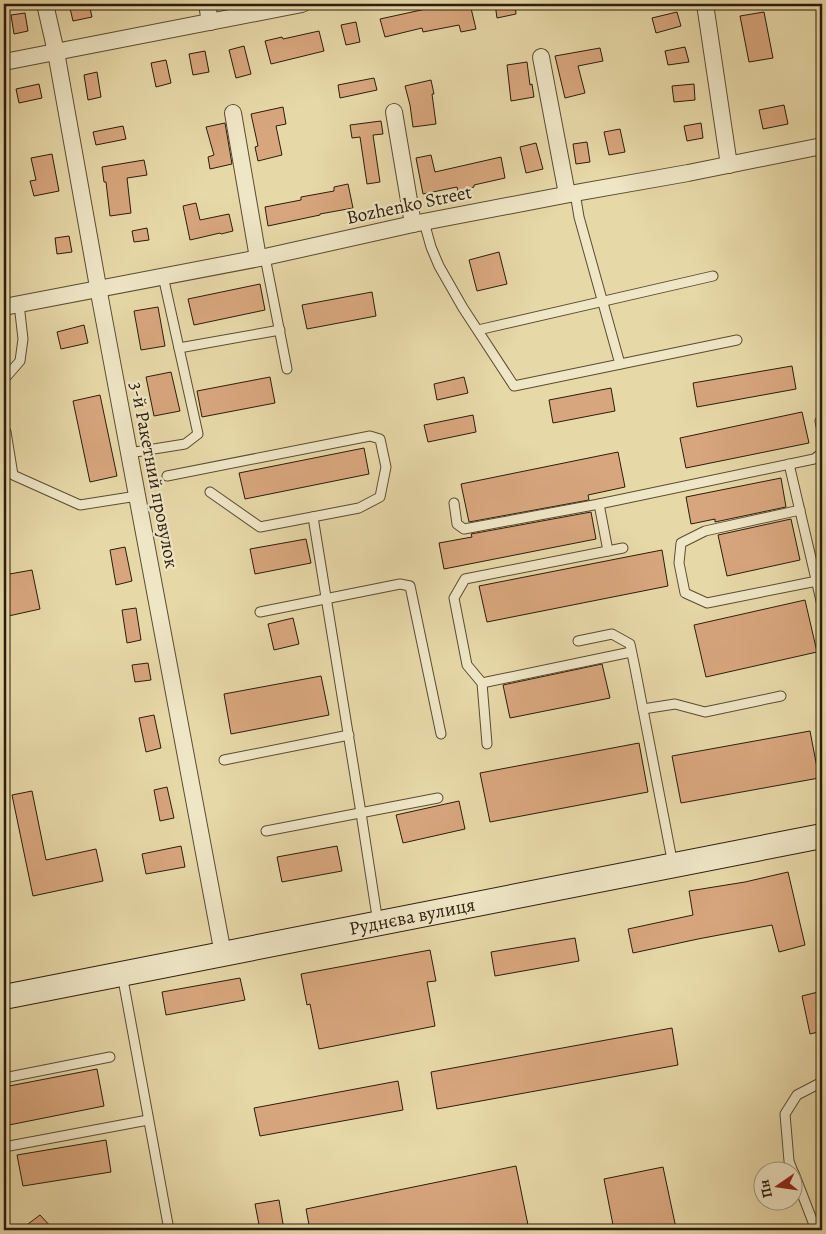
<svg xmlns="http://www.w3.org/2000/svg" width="826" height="1234" font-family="Alegreya,serif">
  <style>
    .building { fill: #d8a67e; stroke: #2b1d0a }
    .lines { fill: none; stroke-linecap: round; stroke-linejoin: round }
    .lane-casing { stroke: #5a4c32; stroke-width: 11 }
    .street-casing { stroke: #5a4c32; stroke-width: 18 }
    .secondary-casing { stroke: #2b1d0a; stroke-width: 26 }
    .lane { stroke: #efe6c6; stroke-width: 9 }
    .street { stroke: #efe6c6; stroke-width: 16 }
    .secondary { stroke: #efe6c6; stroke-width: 24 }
    .labels { text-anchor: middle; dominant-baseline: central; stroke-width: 4.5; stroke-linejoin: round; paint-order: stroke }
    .street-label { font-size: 19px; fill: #2b1d0a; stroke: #efe6c6 }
  </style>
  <rect width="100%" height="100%" fill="#e7d8a8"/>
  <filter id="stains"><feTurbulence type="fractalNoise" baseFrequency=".004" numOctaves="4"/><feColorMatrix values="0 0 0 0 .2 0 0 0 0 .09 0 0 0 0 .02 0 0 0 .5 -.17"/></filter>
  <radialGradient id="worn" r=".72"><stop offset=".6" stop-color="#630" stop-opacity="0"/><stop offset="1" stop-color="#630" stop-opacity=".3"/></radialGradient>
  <!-- building -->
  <g class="building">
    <path d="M69 4H89L92 17 73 21Z"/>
    <path d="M457 4H470L476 29 461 32 459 25 423 32 422 28 385 37 380 19 435 7 436 8Z"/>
    <path d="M495 4H515L516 14 497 18Z"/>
    <path d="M677 12 681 26 656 33 652 18Z"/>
    <path d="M764 12 773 58 749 62 740 16Z"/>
    <path d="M25 13 28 31 14 34 11 15Z"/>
    <path d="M356 22 360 42 346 45 341 25Z"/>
    <path d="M319 31 324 51 271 64 265 41 282 37 283 39Z"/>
    <path d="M244 46 251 74 236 78 229 50Z"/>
    <path d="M685 47 689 62 668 65 665 51Z"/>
    <path d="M600 48 603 61 578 66 585 93 565 98 555 56Z"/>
    <path d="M205 51 209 72 193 75 189 54Z"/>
    <path d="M166 60 171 83 156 87 151 63Z"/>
    <path d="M527 62 530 85 532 84 534 97 511 101 507 65Z"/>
    <path d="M97 72 101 97 88 100 84 75Z"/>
    <path d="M374 78 377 90 340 98 338 85Z"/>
    <path d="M431 80 434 94H432L436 124 413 127 410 105 405 86Z"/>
    <path d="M39 84 42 98 19 103 16 89Z"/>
    <path d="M694 84 695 100 674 102 672 86Z"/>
    <path d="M784 105 788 124 763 129 759 110Z"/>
    <path d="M283 107 286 124 276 126 282 155 258 161 255 147 258 146 251 114Z"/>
    <path d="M381 121 383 134 373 135 380 182 367 184 360 137 352 138 350 125Z"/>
    <path d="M225 123 232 164 210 169 208 157 214 155 206 127Z"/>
    <path d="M701 123 703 138 687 141 684 126Z"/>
    <path d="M123 126 126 139 96 145 93 132Z"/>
    <path d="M620 129 625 152 609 155 604 132Z"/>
    <path d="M587 142 590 162 576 164 573 144Z"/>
    <path d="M536 143 543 169 526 173 520 147Z"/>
    <path d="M52 154 59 191 34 196 30 181 36 180 31 158Z"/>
    <path d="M431 155 435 172 501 157 505 178 474 185V187L458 191 457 187 423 194 416 158Z"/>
    <path d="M144 160 147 175 127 178 131 213 110 216 106 182H104L102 167Z"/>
    <path d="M348 184 353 208 320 214V215L268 226 265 207 301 200V197L334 191V187Z"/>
    <path d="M196 203 200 220 229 214 233 231 221 234 220 233 190 240 183 206Z"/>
    <path d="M147 228 149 240 134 242 132 231Z"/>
    <path d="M69 236 72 252 57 254 55 238Z"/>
    <path d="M499 252 507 284 477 291 469 260Z"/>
    <path d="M260 284 265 310 194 325 188 299Z"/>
    <path d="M372 292 376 316 307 329 302 305Z"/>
    <path d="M158 307 165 346 141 350 134 311Z"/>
    <path d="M84 325 88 343 61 349 57 332Z"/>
    <path d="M792 366 796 389 697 407 693 383Z"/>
    <path d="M171 372 180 411 154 416 146 377Z"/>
    <path d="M270 377 275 403 202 417 197 391Z"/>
    <path d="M464 377 468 393 437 400 434 384Z"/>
    <path d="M611 388 615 411 553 423 549 400Z"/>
    <path d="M100 395 117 476 90 482 73 401Z"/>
    <path d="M802 412 809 443 686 468 680 438Z"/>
    <path d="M473 415 476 432 428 442 424 425Z"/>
    <path d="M364 448 369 474 245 499 239 473Z"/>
    <path d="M618 452 625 487 588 495 589 500 469 522 461 484Z"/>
    <path d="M781 478 786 507 715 522V519L691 524 686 497Z"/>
    <path d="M591 512 596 539 444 569 439 543 472 537 471 534Z"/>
    <path d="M791 519 800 560 727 576 718 535Z"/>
    <path d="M306 539 311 563 255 574 250 549Z"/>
    <path d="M125 547 132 581 116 585 110 550Z"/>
    <path d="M662 550 668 586 487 622 479 586Z"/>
    <path d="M32 570 40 609 4 617V575Z"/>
    <path d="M805 600 817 652 706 677 694 625Z"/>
    <path d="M136 608 141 640 127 643 122 610Z"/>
    <path d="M293 618 299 644 274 650 268 624Z"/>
    <path d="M148 663 151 680 135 682 132 665Z"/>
    <path d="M602 664 610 698 510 718 503 685Z"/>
    <path d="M321 676 329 715 231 734 224 694Z"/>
    <path d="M154 715 161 748 146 752 139 718Z"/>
    <path d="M810 731 819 778 681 803 672 756Z"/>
    <path d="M639 743 648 792 490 822 480 773Z"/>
    <path d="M167 787 174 818 160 821 154 790Z"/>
    <path d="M32 791 46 860 96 849 103 881 33 896 12 795Z"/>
    <path d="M459 801 465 829 403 843 396 815Z"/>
    <path d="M181 846 185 867 146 874 142 854Z"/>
    <path d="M337 846 342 871 282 882 277 857Z"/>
    <path d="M788 872 805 945 779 952 772 925 698 939 633 953 628 929 693 915 689 891 745 882Z"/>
    <path d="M575 938 579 961 495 976 491 952Z"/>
    <path d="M430 950 436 981 427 982 435 1026 319 1049 310 1004 307 1005 301 974Z"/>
    <path d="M240 978 245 1000 166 1015 162 992Z"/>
    <path d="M822 991V1031L810 1034 802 996Z"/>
    <path d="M672 1028 678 1065 437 1109 431 1072Z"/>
    <path d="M97 1069 104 1106 4 1126V1087Z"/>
    <path d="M398 1081 403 1110 260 1136 254 1108Z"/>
    <path d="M106 1140 111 1172 23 1186 17 1155Z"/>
    <path d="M516 1166 529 1230H310L306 1209Z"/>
    <path d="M663 1167 676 1228 667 1230H614L604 1179Z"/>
    <path d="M279 1200 284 1230H260L255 1204Z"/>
    <path d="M40 1215 54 1230H20Z"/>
  </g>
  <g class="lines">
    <defs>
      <g id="lane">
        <path d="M575 193 579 217 620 364"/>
        <path d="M424 222 431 247 439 266 463 308 514 386 737 340"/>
        <path d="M265 257 287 369"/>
        <path d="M478 330 713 276"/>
        <path d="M179 348 280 330"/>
        <path d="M4 377H6L20 361 23 339 19 304"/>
        <path d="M820 421 822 431"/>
        <path d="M4 432H6L13 475 80 505 137 496"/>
        <path d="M129 453 185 444 198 434 163 276"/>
        <path d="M789 464 822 605"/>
        <path d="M167 476 370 436 380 439 386 467 380 497 359 508 260 527 210 492"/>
        <path d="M454 503 457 524 464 529 599 504 814 459 822 453"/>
        <path d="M599 504 608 551"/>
        <path d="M800 510 705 531 681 543 679 563 685 593 707 603 817 581"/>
        <path d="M313 517 361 813 378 923"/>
        <path d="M260 612 400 584 410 586 441 734"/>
        <path d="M578 641 612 634 630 644 635 668 673 865"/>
        <path d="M482 683 631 652"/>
        <path d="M643 709 675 704 705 712 781 696"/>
        <path d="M487 744 482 683 467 665 454 598 465 579 623 548"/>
        <path d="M224 760 349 735"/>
        <path d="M266 831 438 798"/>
        <path d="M122 974 169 1230"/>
        <path d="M4 1078 110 1057"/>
        <path d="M4 1147 148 1120"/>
        <path d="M793 1172 789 1161 785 1114 797 1095 822 1082"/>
        <path d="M794 1173 816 1230"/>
      </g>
      <g id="street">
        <path d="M45 4 56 52 100 298 223 954"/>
        <path d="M207 4 210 22"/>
        <path d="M705 4 729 165"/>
        <path d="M541 57 567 194"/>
        <path d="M4 62 302 4"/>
        <path d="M394 112 413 224"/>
        <path d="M233 113 258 258"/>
        <path d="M4 307 265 257 413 224 575 193 688 173 822 146"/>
      </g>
      <g id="secondary">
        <path id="s1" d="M4 997 822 836"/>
      </g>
    </defs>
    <!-- lane casing -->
    <use href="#lane" class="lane-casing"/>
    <!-- street casing -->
    <use href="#street" class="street-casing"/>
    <!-- secondary casing -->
    <use href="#secondary" class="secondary-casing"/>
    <!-- lane -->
    <use href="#lane" class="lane"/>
    <!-- street -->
    <use href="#street" class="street"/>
    <!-- secondary -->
    <use href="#secondary" class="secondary"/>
  </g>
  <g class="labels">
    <!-- street labels -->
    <g class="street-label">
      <text transform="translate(409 205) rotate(-12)">Bozhenko Street</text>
      <text transform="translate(154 475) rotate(79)">3-й Ракетний провулок</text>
      <text stroke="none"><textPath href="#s1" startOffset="416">Руднєва вулиця</textPath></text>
    </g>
  </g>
  <!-- margin -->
  <rect width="826" height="1234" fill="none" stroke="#e7d8a8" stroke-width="20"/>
  <rect x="5" y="5" width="816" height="1224" fill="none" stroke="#2b1d0a" stroke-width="2.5"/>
  <rect x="10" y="10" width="806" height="1214" fill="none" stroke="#2b1d0a"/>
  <!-- north arrow -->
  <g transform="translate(778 1186) rotate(257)"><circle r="24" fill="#efe6c6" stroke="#a1967b"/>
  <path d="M0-4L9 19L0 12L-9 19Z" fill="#8f2418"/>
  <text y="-8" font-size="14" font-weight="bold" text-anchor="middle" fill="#2b1d0a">Пн</text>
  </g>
  <rect width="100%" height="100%" filter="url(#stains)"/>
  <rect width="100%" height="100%" fill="url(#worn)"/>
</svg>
